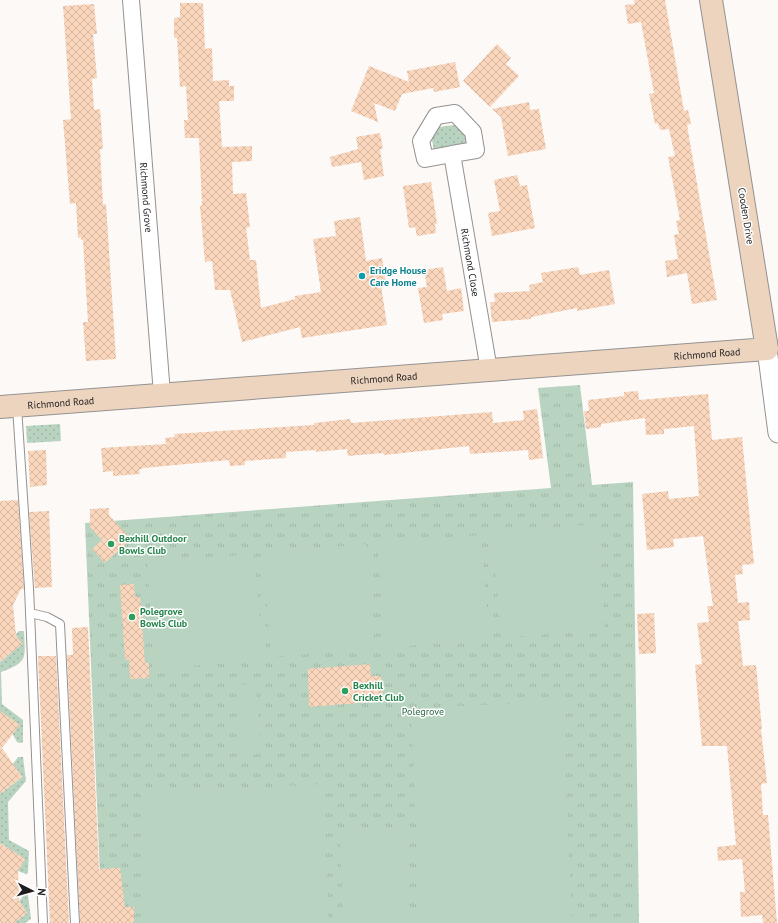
<svg xmlns="http://www.w3.org/2000/svg" width="778" height="923" font-family="'PT Sans',sans-serif">
  <style>
    .grass { fill: url(#grass-dots) }
    .park { fill: url(#park-tufts) }
    .pitch { fill: #b9d3c1 }
    .building { fill: url(#building-cross-hatch) }
    .lines { fill: none; stroke-linecap: round; stroke-linejoin: round }
    .service-casing { stroke: #959290; stroke-width: 10 }
    .minor-casing { stroke: #959290; stroke-width: 18 }
    .tertiary-casing { stroke: #959290; stroke-width: 21 }
    .secondary-casing { stroke: #959290; stroke-width: 24 }
    .service { stroke: #fff; stroke-width: 8 }
    .minor { stroke: #fff; stroke-width: 16 }
    .tertiary { stroke: #fff; stroke-width: 19 }
    .secondary { stroke: #edd4bf; stroke-width: 22 }
    .culture-dot { fill: #0f9aa8; stroke: #fff; stroke-width: 1.5 }
    .leisure-dot { fill: #2e9e5b; stroke: #fff; stroke-width: 1.5 }
    .labels { text-anchor: middle; dominant-baseline: central; stroke-width: 3; stroke-linejoin: round; paint-order: stroke }
    .street-label { font-size: 10px; fill: #1e1c1c; stroke: #fff }
    .culture-label { font-size: 10px; font-weight: bold; fill: #0d838f; stroke: #fff; text-anchor: start }
    .leisure-label { font-size: 10px; font-weight: bold; fill: #27864d; stroke: #fff; text-anchor: start }
    .park-label { font-size: 10px; fill: #2a6442; stroke: #fff }
  </style>
  <defs>
    <pattern id="grass-dots" width="8" height="8" patternUnits="userSpaceOnUse"><rect width="8" height="8" fill="#b9d3c1"/><path d="M2 2h.1M6 6h.1" fill="none" stroke="#9fb5a5" stroke-width="1.8" stroke-linecap="round"/></pattern>
    <pattern id="park-tufts" width="24" height="20" patternUnits="userSpaceOnUse"><rect width="24" height="20" fill="#b9d3c1"/><path d="M3 7l-1-3M5 7V3M7 7l1-3M15 17l-1-3M17 17v-4M19 17l1-3" fill="none" stroke="#9fb5a5"/></pattern>
    <pattern id="building-cross-hatch" width="8" height="8" patternUnits="userSpaceOnUse"><rect width="8" height="8" fill="#fad6bc"/><path d="M0 0l8 8M0 8l8-8" fill="none" stroke="#d6b7a1"/></pattern>
  </defs>
  <rect width="100%" height="100%" fill="#fcf9f7"/>
  <!-- grass -->
  <g class="grass">
    <path d="M454 125 465 135 466 144 434 150 432 140 439 127Z"/>
    <path d="M60 424 61 441 27 443 26 426Z"/>
    <path d="M19 631H24C25 658 29 662 1 672L2 704 23 720V742L20 743 17 742 0 711V662L22 644 15 635Z"/>
    <path d="M18 757H23L26 781 8 802 9 840 29 851 28 873 26 874 18 871 24 859 2 844 0 846V794L22 777 13 764Z"/>
    <path d="M24 895H28L31 919 25 923H14L27 913 19 901Z"/>
  </g>
  <!-- park -->
  <path class="park" d="M580 385 592 485 633 482 639 923H102L85 523 551 488 538 388Z"/>
  <!-- pitch -->
  <g class="pitch">
    <path d="M596 524 605 629 501 638 492 533Z"/>
    <path d="M481 535 489 639 386 648 377 544Z"/>
    <path d="M367 544 375 649 271 657 263 553Z"/>
    <path d="M254 554 263 660 156 669 147 563Z"/>
    <path d="M256 684 261 754 240 755 236 685Z"/>
    <path d="M562 702 572 923H420L411 708Z"/>
    <path d="M321 784 329 923H147L140 794Z"/>
    <path d="M406 830 409 923H343L340 832Z"/>
  </g>
  <!-- building -->
  <g class="building">
    <path d="M634 0H665L684 111 688 110 691 124 687 125 717 300 692 304 687 273 667 277 665 261 678 259 674 235 679 234 676 221 680 220 668 157 675 156 669 129 660 130 658 123 655 124 649 94 654 93 641 22 628 24 625 5 635 4Z"/>
    <path d="M180 3H203L205 49 212 48 213 81 229 80V86H234V101H219L222 147 252 146V161L232 162 233 194 246 193 250 227 246 228 250 260H256L261 308 295 299V296L321 292 313 239 336 236 334 221 360 217 366 261 382 258 386 284 381 285 387 325 302 338 300 327 242 342 230 290H215L212 261 205 262 200 206 202 205 199 138H185L184 120H188L186 86 180 87 177 38H174V18L180 17Z"/>
    <path d="M94 4 97 34H93L97 78 92 79 94 110 100 109 103 149H100L103 204H106L116 359 86 361 83 322H88L83 240H81V237L78 238 76 203 70 204 63 120 71 119 63 6Z"/>
    <path d="M497 44 511 58 506 64 519 76 490 107 463 81Z"/>
    <path d="M455 62 460 87 434 92 433 88 402 94 395 111 374 103 378 122 351 111 369 66 409 82 407 71Z"/>
    <path d="M529 102 530 110 539 109 546 149 508 156 501 117 492 109Z"/>
    <path d="M380 133 383 149H380L384 176 364 180 361 162 332 167 330 157 358 149 356 137Z"/>
    <path d="M517 175 520 186 527 185 535 228 492 236 488 213 500 211 494 180Z"/>
    <path d="M431 182 437 224H435L436 233 417 236 415 227 409 228 403 186Z"/>
    <path d="M443 267 447 291 461 288 464 311 442 314 443 320 424 323 418 288 427 287 424 270Z"/>
    <path d="M578 267 580 275 609 270 615 304 577 311V308L531 317V319L492 322 490 302H495L494 293 530 291 529 285 543 282 541 273Z"/>
    <path d="M638 391 639 400 708 394 712 440 742 437 754 564 742 565 743 574 735 575 738 603 749 602 750 620 738 621 743 666 756 665 762 729H761L767 783 761 784 763 815H768L777 923H763L762 915 741 917 740 892H745L742 859 718 861 717 847 736 845 727 746H702L695 665 702 664 697 623 709 622 707 606H713L703 536 673 539 674 547 647 550 642 494 668 491 669 499 699 496 694 426 664 429V434L646 435 645 418 601 424V427L586 429 584 411H589L588 400 624 396V392Z"/>
    <path d="M537 409 543 458 529 460 528 450 470 454 469 446 384 455 383 453 348 456 347 449 316 452V450L286 452V458L245 461V465L230 466 229 460 144 468 139 470 140 474 113 476V471L103 472 101 448 166 444 165 438 175 437 174 434 314 425V423L350 419 351 423 492 412 493 423 524 420 523 411Z"/>
    <path d="M46 450 47 485 30 487 28 451Z"/>
    <path d="M18 500 24 589H21L13 605 16 635 22 644 0 662V501Z"/>
    <path d="M109 508V515L131 539 105 563 92 549 102 540 90 527V509Z"/>
    <path d="M49 511 52 587 35 588 29 512Z"/>
    <path d="M134 584 135 597H140L145 663H149V678L130 679 129 659 125 660 120 585Z"/>
    <path d="M654 613 656 653 639 654 637 614Z"/>
    <path d="M88 627 99 869 120 868 125 907H134V923H80L67 655H73L72 628Z"/>
    <path d="M38 656H56L69 923H50Z"/>
    <path d="M370 664 371 676H381L383 701 309 707 308 669Z"/>
    <path d="M0 711 20 725 2 748 22 777 0 794Z"/>
    <path d="M0 843 25 859 18 871 19 901 27 913 14 923H0Z"/>
  </g>
  <g class="lines">
    <defs>
      <g id="service">
        <path d="M17 407 29 588 43 923"/>
        <path d="M30 613 47 617 60 624 75 923"/>
      </g>
      <g id="minor">
        <path id="s1" d="M131 0 162 394"/>
        <path id="s2" d="M452 154 476 150 473 132 455 113 436 116 421 141 425 159 452 154 489 370"/>
      </g>
      <path id="tertiary" d="M767 349 778 433"/>
      <g id="secondary">
        <path id="s3" d="M0 407 767 349 711 0"/>
      </g>
    </defs>
    <!-- service casing -->
    <use href="#service" class="service-casing"/>
    <!-- minor casing -->
    <use href="#minor" class="minor-casing"/>
    <!-- tertiary casing -->
    <use href="#tertiary" class="tertiary-casing"/>
    <!-- secondary casing -->
    <use href="#secondary" class="secondary-casing"/>
    <!-- service -->
    <use href="#service" class="service"/>
    <!-- minor -->
    <use href="#minor" class="minor"/>
    <!-- tertiary -->
    <use href="#tertiary" class="tertiary"/>
    <!-- secondary -->
    <use href="#secondary" class="secondary"/>
  </g>
  <!-- markers -->
  <circle class="culture-dot" cx="362" cy="276" r="4"/>
  <g class="leisure-dot">
    <circle cx="111" cy="544" r="4"/>
    <circle cx="132" cy="617" r="4"/>
    <circle cx="345" cy="691" r="4"/>
  </g>
  <g class="labels">
    <!-- street labels -->
    <g class="street-label">
      <text stroke="none"><textPath href="#s1" startOffset="198">Richmond Grove</textPath></text>
      <text transform="translate(746 216) rotate(81)">Cooden Drive</text>
      <text stroke="none"><textPath href="#s2" startOffset="273">Richmond Close</textPath></text>
      <text stroke="none"><textPath href="#s3" startOffset="709">Richmond Road</textPath></text>
      <text stroke="none"><textPath href="#s3" startOffset="385">Richmond Road</textPath></text>
      <text stroke="none"><textPath href="#s3" startOffset="61">Richmond Road</textPath></text>
    </g>
    <!-- culture labels -->
    <g class="culture-label">
      <text x="370" y="270">Eridge House<tspan x="370" dy="12">Care Home</tspan></text>
    </g>
    <!-- leisure labels -->
    <g class="leisure-label">
      <text x="119" y="538">Bexhill Outdoor<tspan x="119" dy="12">Bowls Club</tspan></text>
      <text x="140" y="611">Polegrove<tspan x="140" dy="12">Bowls Club</tspan></text>
      <text x="353" y="685">Bexhill<tspan x="353" dy="12">Cricket Club</tspan></text>
    </g>
    <!-- park labels -->
    <g class="park-label">
      <text x="423" y="711">Polegrove</text>
    </g>
  </g>
  <!-- north arrow -->
  <g transform="translate(32 891) rotate(96)" stroke="#ffffff" stroke-width="3" paint-order="stroke">
  <path d="M0-3L7 15L0 10L-7 15Z" fill="#1e1c1c"/>
  <text y="-6" font-size="11" font-weight="bold" text-anchor="middle" fill="#1e1c1c">N</text>
  </g>
</svg>
